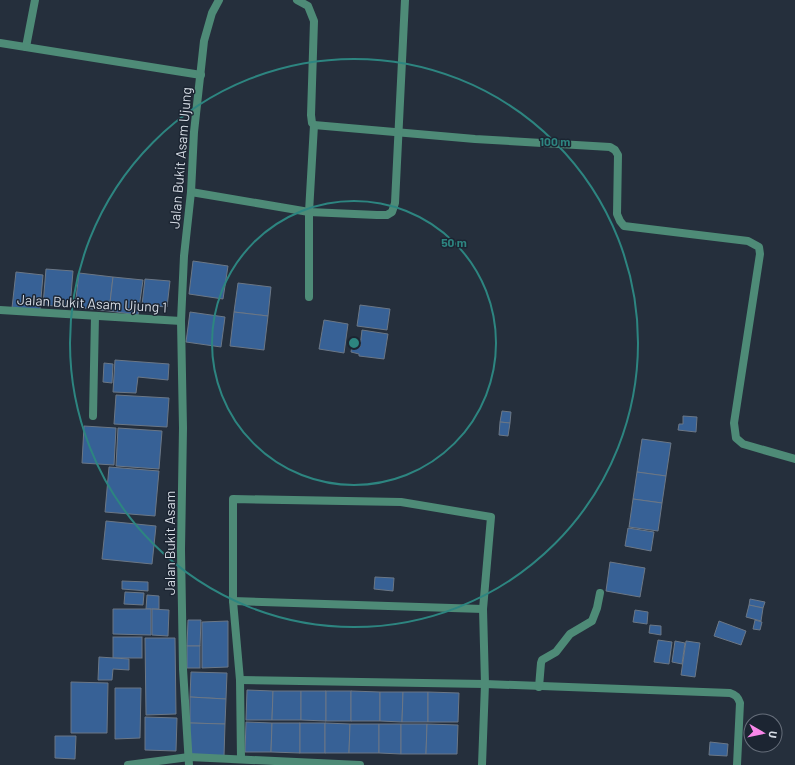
<svg xmlns="http://www.w3.org/2000/svg" width="795" height="765" font-family="Barlow,sans-serif">
  <style>
    .building { fill: #376196; stroke: #6b7786 }
    .lines { fill: none; stroke-linecap: round; stroke-linejoin: round }
    .street { stroke: #4e8b77; stroke-width: 8 }
    .ring { fill: none; stroke: #2d8580; stroke-width: 2 }
    .labels { text-anchor: middle; dominant-baseline: central; stroke-width: 3; stroke-linejoin: round; paint-order: stroke }
    .street-label { font-size: 14px; fill: #d6dce5; stroke: #1c2532 }
    .centre { fill: #2d8580; stroke: #1c2532; stroke-width: 2 }
    .ring-label { font-size: 12px; text-anchor: middle; font-weight: bold; fill: #2d8580; stroke: #1c2532; stroke-width: 3; stroke-linejoin: round; paint-order: stroke }
  </style>
  <rect width="100%" height="100%" fill="#252f3c"/>
  <!-- building -->
  <g class="building">
    <path d="M193 261 228 266 223 299 189 294Z"/>
    <path d="M46 269 73 271 70 307 43 305Z"/>
    <path d="M16 272 43 275 40 310 12 308Z"/>
    <path d="M79 273 113 277 109 311 75 307Z"/>
    <path d="M113 277 143 280 138 315 109 311Z"/>
    <path d="M145 279 170 281 167 307 142 305Z"/>
    <path d="M238 283 271 287 268 316 234 312Z"/>
    <path d="M360 305 390 309 387 330 357 326Z"/>
    <path d="M190 312 225 317 221 347 186 342Z"/>
    <path d="M234 312 268 316 264 350 230 346Z"/>
    <path d="M324 320 348 324 344 353 319 349Z"/>
    <path d="M362 330 388 334 384 359 359 356V354L351 352 352 346 360 347Z"/>
    <path d="M115 360 169 364 168 380 138 377 136 393 113 392Z"/>
    <path d="M104 363 113 364 112 383 103 382Z"/>
    <path d="M116 395 169 398 167 427 114 424Z"/>
    <path d="M502 411 511 412 510 423 500 422Z"/>
    <path d="M683 416 697 417 696 432 678 430 679 424H683Z"/>
    <path d="M500 422 510 423 508 436 499 435Z"/>
    <path d="M84 426 116 428 114 465 82 463Z"/>
    <path d="M118 428 162 431 159 469 116 466Z"/>
    <path d="M642 439 671 443 666 476 637 472Z"/>
    <path d="M109 467 159 471 155 516 105 512Z"/>
    <path d="M637 472 666 476 662 503 633 499Z"/>
    <path d="M633 499 662 503 658 531 629 527Z"/>
    <path d="M106 521 156 526 152 564 102 559Z"/>
    <path d="M628 528 654 532 651 551 625 546Z"/>
    <path d="M610 562 645 568 640 597 606 591Z"/>
    <path d="M375 577 394 578 393 591 374 589Z"/>
    <path d="M122 581 148 582V591L122 589Z"/>
    <path d="M125 592 144 593 143 605 124 604Z"/>
    <path d="M147 595 159 596V609H146Z"/>
    <path d="M750 599 765 602 763 608 749 605Z"/>
    <path d="M749 605 763 608 761 621 746 617Z"/>
    <path d="M113 609H151V635L113 634Z"/>
    <path d="M152 609 169 610 168 636 152 635Z"/>
    <path d="M635 610 648 612 647 624 633 622Z"/>
    <path d="M188 620H201L200 646H187Z"/>
    <path d="M755 620 762 622 760 630 753 629Z"/>
    <path d="M228 621V667L202 668V622Z"/>
    <path d="M719 621 746 631 741 645 714 636Z"/>
    <path d="M650 625 661 626V635L649 633Z"/>
    <rect x="113" y="637" width="29" height="21"/>
    <path d="M145 638H175L176 714 146 715Z"/>
    <path d="M658 640 672 642 669 664 654 662Z"/>
    <path d="M675 641 685 643 682 664 672 662Z"/>
    <path d="M686 641 700 643 695 677 681 675Z"/>
    <rect x="187" y="646" width="13" height="22"/>
    <path d="M99 657 129 659V670L113 669 112 680H98Z"/>
    <path d="M191 672 227 673 226 699 190 697Z"/>
    <path d="M71 682 108 683 107 733H71Z"/>
    <path d="M115 688H141L140 738 115 739Z"/>
    <path d="M247 690 273 691 272 720H246Z"/>
    <path d="M273 691H301V720H272Z"/>
    <path d="M301 691H326V721L301 720Z"/>
    <rect x="326" y="691" width="25" height="30"/>
    <path d="M351 691 380 692V721H351Z"/>
    <path d="M380 692H403L402 722 380 721Z"/>
    <path d="M403 692H428V722H402Z"/>
    <path d="M428 692 459 693 458 722H428Z"/>
    <path d="M190 697 226 699 225 724 190 723Z"/>
    <path d="M145 717 177 718 176 751 145 750Z"/>
    <path d="M246 722 272 723 271 752H245Z"/>
    <path d="M190 723 225 724 224 756 188 755Z"/>
    <path d="M272 723H300V753L271 752Z"/>
    <rect x="300" y="723" width="25" height="30"/>
    <path d="M325 723 350 724 349 753H325Z"/>
    <path d="M350 724H379V753H349Z"/>
    <path d="M379 724H401V754L379 753Z"/>
    <path d="M401 724H427L426 754H401Z"/>
    <path d="M427 724 458 725 457 754H426Z"/>
    <path d="M55 736H76L75 759 55 758Z"/>
    <path d="M710 742 728 744 727 756 709 755Z"/>
  </g>
  <g class="lines">
    <!-- street -->
    <g class="street">
      <path d="M297 0 308 6 314 21 311 115 312 123 314 125 475 139 610 147 615 150 618 155 617 214 620 221 624 226 748 241 759 247 760 254 734 423 736 438 743 444 795 459"/>
      <path d="M0 43 201 75"/>
      <path d="M26 47 35 0"/>
      <path d="M191 192 309 212 377 215H387L392 212 395 203 405 0"/>
      <path d="M309 297V212L314 125"/>
      <path d="M0 310 181 321"/>
      <path d="M93 416 95 316"/>
      <path d="M233 601 483 609"/>
      <path d="M240 680 485 684 730 693C736 695 738 697 740 703L737 765"/>
      <path d="M539 687 541 663 542 660 556 652 570 634 592 621 597 608 600 593"/>
      <path d="M241 759 240 680 233 601V499L401 502 491 517 483 609 485 684 482 765"/>
      <path d="M128 765 189 757 360 765"/>
      <path d="M189 765 183 669 181 550 183 428 181 321 184 256 191 192 194 132 204 41 212 13 219 0"/>
    </g>
  </g>
  <!-- distance rings -->
  <g class="ring">
    <circle cx="354" cy="343" r="142"/>
    <circle cx="354" cy="343" r="284"/>
  </g>
  <g class="labels">
    <!-- street labels -->
    <g class="street-label">
      <text transform="translate(180 158) rotate(-85)">Jalan Bukit Asam Ujung</text>
      <text transform="translate(92 303) rotate(3)">Jalan Bukit Asam Ujung 1</text>
      <text transform="translate(169 543) rotate(-90)">Jalan Bukit Asam</text>
    </g>
  </g>
  <circle cx="354" cy="343" r="6" class="centre"/>
  <g class="ring-label">
    <text x="555" y="146">100 m</text>
    <text x="454" y="247">50 m</text>
  </g>
  <!-- north arrow -->
  <g transform="translate(763 733) rotate(99)"><circle r="19" fill="#1c2532" stroke="#666e7a"/>
  <path d="M0-3L7 15L0 10L-7 15Z" fill="#f987e9"/>
  <text y="-6" font-size="11" font-weight="bold" text-anchor="middle" fill="#d6dce5">U</text>
  </g>
</svg>
